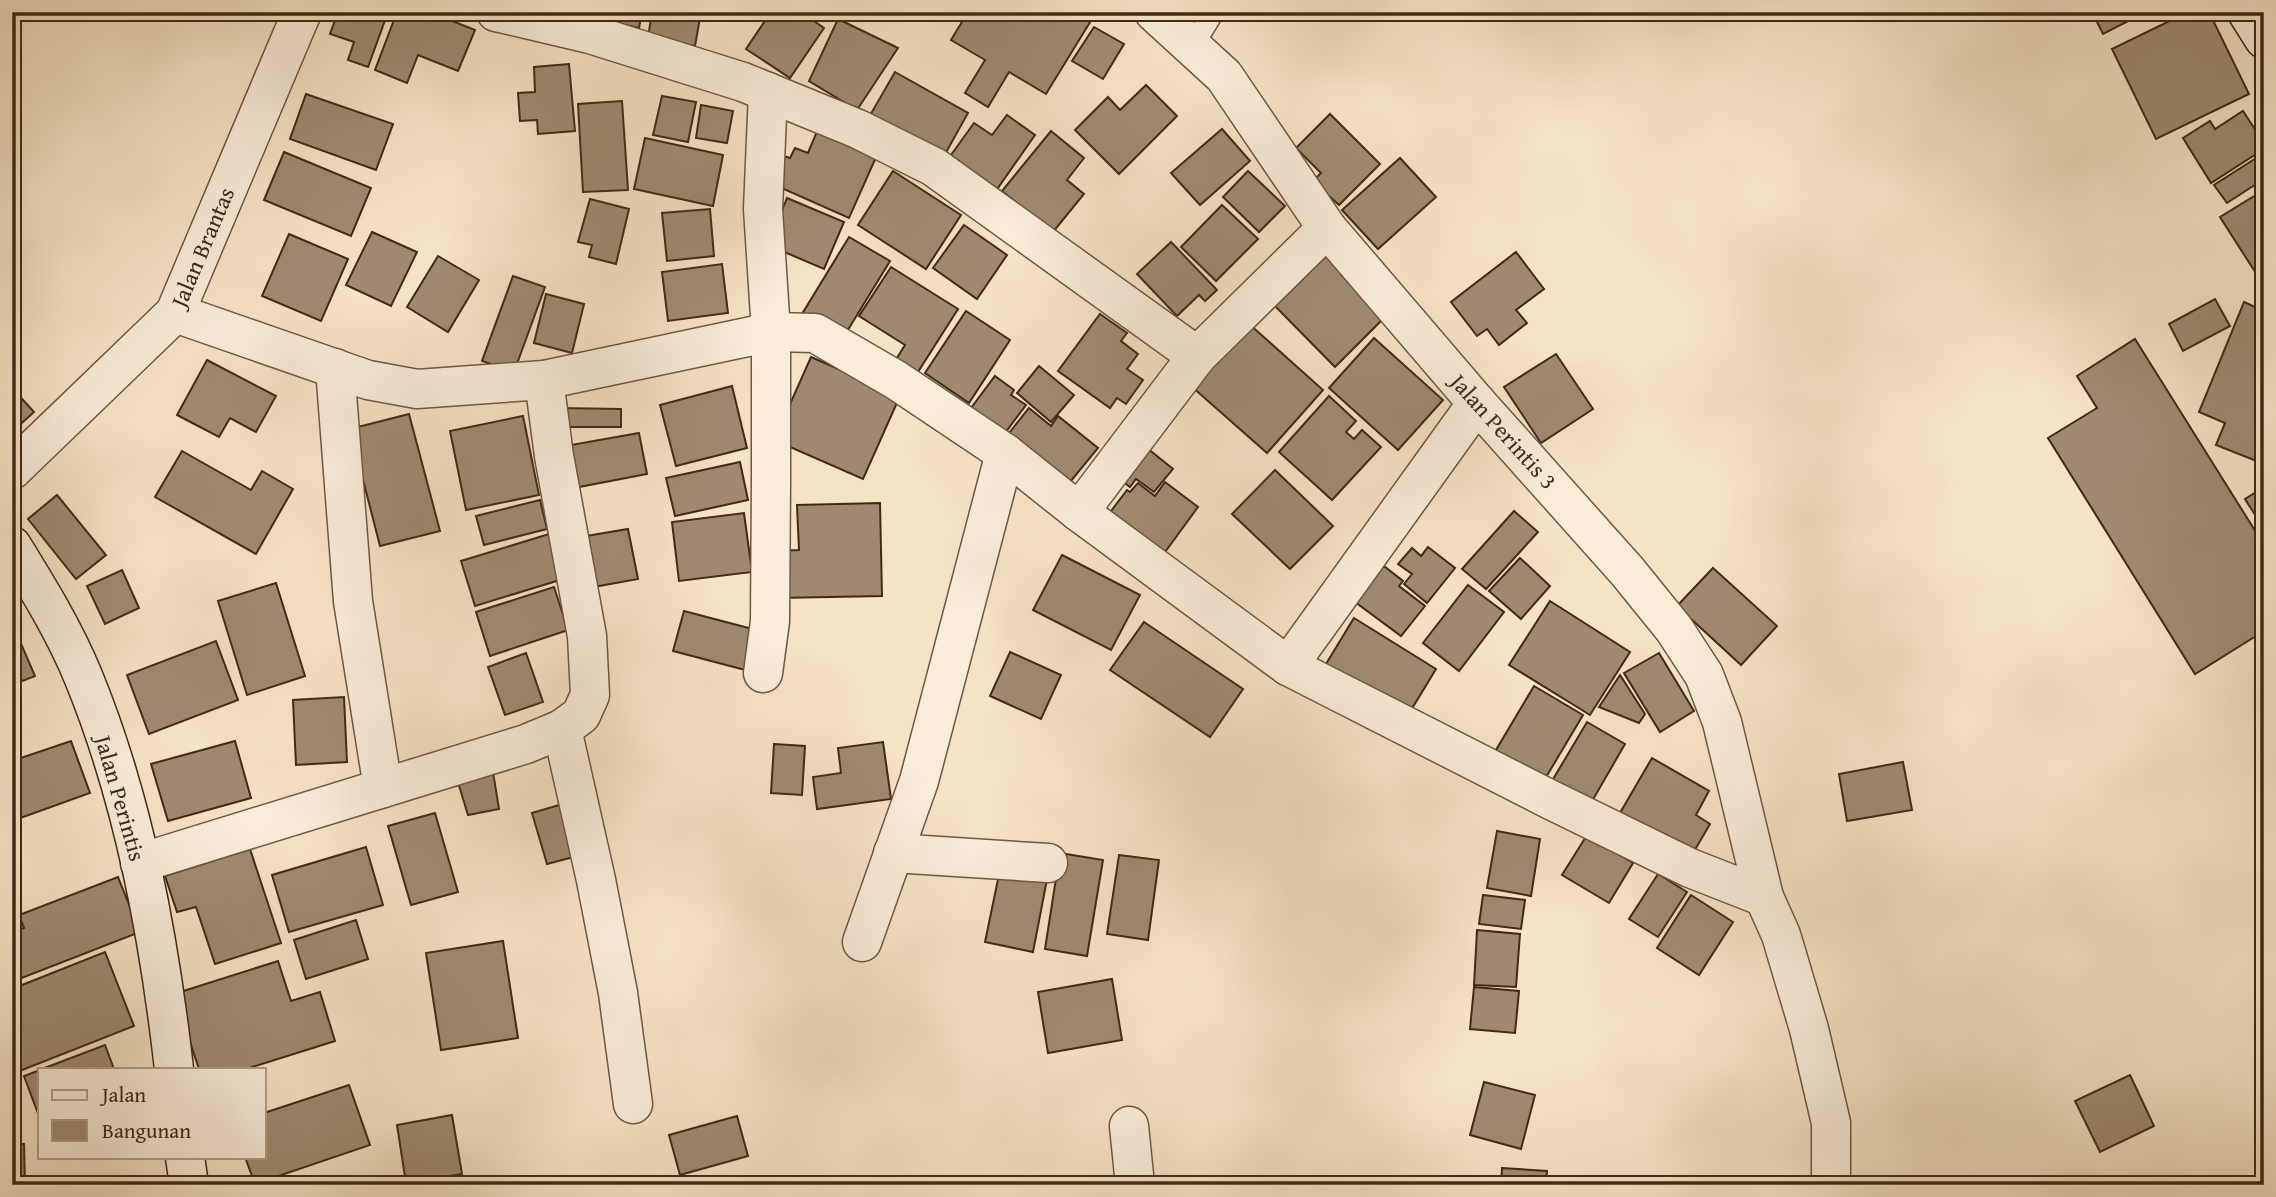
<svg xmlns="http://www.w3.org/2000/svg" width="2276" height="1197" font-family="'Gentium Book Plus',serif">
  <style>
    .building { fill: #9f8a71; stroke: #402a17; stroke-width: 2 }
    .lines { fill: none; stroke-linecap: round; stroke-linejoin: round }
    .lane-casing { stroke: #6e5842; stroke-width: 24 }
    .street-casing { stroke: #6e5842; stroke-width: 41 }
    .secondary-casing { stroke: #402a17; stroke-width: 41 }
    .lane { stroke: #f9ecd9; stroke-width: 21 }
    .street { stroke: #f9ecd9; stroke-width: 38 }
    .secondary { stroke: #f9ecd9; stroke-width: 38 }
    .labels { text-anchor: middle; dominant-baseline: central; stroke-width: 5; stroke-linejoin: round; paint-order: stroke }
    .street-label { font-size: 23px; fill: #402a17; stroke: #f9ecd9 }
  </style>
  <rect width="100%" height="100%" fill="#f6e2c5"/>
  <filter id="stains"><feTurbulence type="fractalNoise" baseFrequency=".00286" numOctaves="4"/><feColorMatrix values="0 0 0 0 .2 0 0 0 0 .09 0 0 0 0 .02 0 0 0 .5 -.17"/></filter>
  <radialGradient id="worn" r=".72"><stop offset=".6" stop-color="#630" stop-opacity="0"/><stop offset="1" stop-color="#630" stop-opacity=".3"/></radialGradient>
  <!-- building -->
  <g class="building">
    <path d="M338 12H388L368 67 348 60 354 42 330 34Z"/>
    <path d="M397 12H430L475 30 458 71 418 55 407 83 375 70Z"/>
    <path d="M562 12H642L639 28Z"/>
    <path d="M652 12H701L695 46 648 38Z"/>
    <path d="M771 12H801L824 28 790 78 746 49Z"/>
    <path d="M968 12H1092L1095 14 1046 94 1009 72 988 107 965 93 985 60 951 40Z"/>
    <path d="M2092 12H2146L2103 34Z"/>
    <path d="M2188 12H2209L2249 94 2156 139 2112 49Z"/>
    <path d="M838 19 898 48 857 110 809 81Z"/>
    <path d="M1094 27 1124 44 1103 79 1072 61Z"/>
    <path d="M569 64 575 131 538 134 537 120 520 121 518 93 535 92 534 67Z"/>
    <path d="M895 72 968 113 939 165 865 124Z"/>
    <path d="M1146 85 1177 116 1119 174 1075 130 1108 97 1120 110Z"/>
    <path d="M306 94 393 124 376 170 290 139Z"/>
    <path d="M662 96 696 102 688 142 653 135Z"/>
    <path d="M622 101 628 190 583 192 578 104Z"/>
    <path d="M701 105 733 111 727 143 696 138Z"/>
    <path d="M2243 111 2264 143V149L2211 183 2183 138 2210 121 2215 129Z"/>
    <path d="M1330 114 1380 164 1339 205 1313 181 1321 173 1296 148Z"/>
    <path d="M1007 115 1035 135 993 195 946 162 974 123 992 135Z"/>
    <path d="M818 129 877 155 849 218 768 182 781 155 790 158 795 148 808 153Z"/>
    <path d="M1222 129 1250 161 1200 205 1171 173Z"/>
    <path d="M1051 131 1084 158 1067 180 1084 194 1053 232 1002 191Z"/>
    <path d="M645 138 723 155 713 206 634 189Z"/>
    <path d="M284 152 371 188 351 236 264 200Z"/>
    <path d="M2264 153V179L2227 203 2214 185Z"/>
    <path d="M1400 158 1436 197 1378 249 1342 210Z"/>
    <path d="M893 171 961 215 926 269 858 225Z"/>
    <path d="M1248 171 1285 206 1259 232 1223 197Z"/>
    <path d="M2264 190V271L2257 275 2220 217Z"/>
    <path d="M787 198 844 222 824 269 768 245Z"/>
    <path d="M590 199 629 209 616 264 589 257 592 245 578 242Z"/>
    <path d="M1222 205 1258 239 1216 281 1181 247Z"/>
    <path d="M710 209 714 256 667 261 662 213Z"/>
    <path d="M964 225 1007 255 977 299 933 268Z"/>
    <path d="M372 232 417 252 391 306 346 285Z"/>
    <path d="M289 234 348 259 321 321 262 296Z"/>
    <path d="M849 237 890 261 843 338 802 314Z"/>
    <path d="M1171 242 1217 290 1205 301 1199 295 1177 316 1137 274Z"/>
    <path d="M1323 252 1386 316 1335 367 1272 303Z"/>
    <path d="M1516 252 1544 289 1516 310 1527 323 1499 345 1487 329 1477 336 1451 302Z"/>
    <path d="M438 256 479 280 448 332 407 307Z"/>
    <path d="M722 264 728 313 668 321 662 272Z"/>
    <path d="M891 267 958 309 916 375 895 361 905 345 859 316Z"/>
    <path d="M513 276 545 287 514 372 482 361Z"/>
    <path d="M546 294 584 304 572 353 534 343Z"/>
    <path d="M2215 299 2230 326 2183 351 2169 324Z"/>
    <path d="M2244 302 2264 311V464L2216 445 2225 423 2199 412Z"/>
    <path d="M966 311 1010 340 969 403 925 373Z"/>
    <path d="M1100 314 1127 333 1121 341 1138 354 1127 369 1143 380 1126 404 1117 398 1110 408 1058 371Z"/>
    <path d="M1248 323 1323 390 1267 453 1191 386Z"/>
    <path d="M1374 338 1443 400 1398 450 1329 388Z"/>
    <path d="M2135 339 2264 545V631L2195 674 2048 438 2097 408 2077 376Z"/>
    <path d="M1556 354 1593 409 1541 443 1504 387Z"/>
    <path d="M811 357 900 396 863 479 774 440Z"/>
    <path d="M207 360 276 396 256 432 230 418 219 437 177 415Z"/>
    <path d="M1039 366 1074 395 1051 422 1017 393Z"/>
    <path d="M995 376 1014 390 1011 395 1026 405 1005 433 971 408Z"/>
    <path d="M732 386 747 448 676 466 660 405Z"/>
    <path d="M12 388 34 412 12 432Z"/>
    <path d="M1329 396 1356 421 1346 432 1354 439 1362 430 1381 447 1332 500 1279 452Z"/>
    <path d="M559 408 621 409V427H559Z"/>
    <path d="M1029 408 1051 426 1058 416 1098 448 1070 482 1009 433Z"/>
    <path d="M409 414 440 531 380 546 350 429Z"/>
    <path d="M523 416 539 495 466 510 450 431Z"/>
    <path d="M639 433 647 474 579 487 571 445Z"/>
    <path d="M1142 444 1173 469 1154 492 1136 479 1130 487 1116 476Z"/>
    <path d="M182 451 251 490 262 471 293 489 256 554 155 497Z"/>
    <path d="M740 462 748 500 675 516 666 478Z"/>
    <path d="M1275 470 1333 526 1290 569 1232 514Z"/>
    <path d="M1165 482 1198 507 1157 563 1105 519 1127 490 1130 492 1138 483 1155 496Z"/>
    <path d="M2264 487V529L2245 499Z"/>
    <path d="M57 495 106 555 76 579 28 519Z"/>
    <path d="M540 500 547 529 484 545 476 516Z"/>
    <path d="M880 503 882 596 778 598 777 551 799 550 797 505Z"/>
    <path d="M1514 511 1538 532 1486 589 1462 569Z"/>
    <path d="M744 513 752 572 679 581 672 522Z"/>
    <path d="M628 529 638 579 588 588 580 537Z"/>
    <path d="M549 534 563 579 475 606 461 561Z"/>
    <path d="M1428 547 1455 568 1427 603 1404 584 1412 574 1398 564 1412 548 1421 556Z"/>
    <path d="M1062 555 1140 595 1111 650 1033 610Z"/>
    <path d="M1520 558 1550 586 1521 619 1489 591Z"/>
    <path d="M1375 559 1403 581 1399 586 1425 606 1401 636 1347 596Z"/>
    <path d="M1713 568 1777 626 1741 665 1677 606Z"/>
    <path d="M122 570 139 608 105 624 87 586Z"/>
    <path d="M276 583 305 676 247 695 218 601Z"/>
    <path d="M1468 585 1504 612 1459 671 1423 643Z"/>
    <path d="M554 587 568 630 490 656 476 612Z"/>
    <path d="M1550 601 1630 652 1590 715 1509 665Z"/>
    <path d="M684 611 760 631 749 671 673 651Z"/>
    <path d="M1354 618 1436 669 1408 715 1326 664Z"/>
    <path d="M1144 622 1243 689 1210 737 1110 670Z"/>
    <path d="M12 623 35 676 12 685Z"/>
    <path d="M216 641 238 700 149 734 127 675Z"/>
    <path d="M1010 652 1061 675 1041 719 990 696Z"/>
    <path d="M526 653 543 702 505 715 488 667Z"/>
    <path d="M1659 653 1694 711 1660 732 1624 673Z"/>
    <path d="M1620 675 1645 714 1639 723 1599 707Z"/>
    <path d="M1534 686 1583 715 1542 784 1493 755Z"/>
    <path d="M344 697 347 762 296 765 293 700Z"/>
    <path d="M1587 722 1625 744 1591 803 1552 781Z"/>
    <path d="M71 741 90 793 12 821V761Z"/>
    <path d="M235 741 251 798 168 821 151 764Z"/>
    <path d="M883 742 891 799 817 809 813 777 841 773 838 748Z"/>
    <path d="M774 744 805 746 802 795 771 793Z"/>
    <path d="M1652 758 1709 791 1696 815 1710 824 1692 855 1620 813Z"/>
    <path d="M1903 762 1912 810 1847 821 1839 774Z"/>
    <path d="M493 772 499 809 468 815 457 779Z"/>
    <path d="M566 803 581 855 547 864 532 813Z"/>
    <path d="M435 813 458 892 411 905 388 826Z"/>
    <path d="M1497 831 1540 839 1531 896 1487 888Z"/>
    <path d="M1587 835 1633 863 1609 903 1562 875Z"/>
    <path d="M366 847 383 905 289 932 272 875Z"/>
    <path d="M250 849 281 943 215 964 196 907 177 912 165 876Z"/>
    <path d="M1060 853 1103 860 1087 956 1045 949Z"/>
    <path d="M1119 855 1159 860 1148 940 1107 934Z"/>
    <path d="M1001 865 1048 874 1033 952 985 942Z"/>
    <path d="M1658 874 1687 892 1658 937 1629 919Z"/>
    <path d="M118 877 140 932 14 981 12 976V932L24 928 19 915Z"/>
    <path d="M1483 895 1525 900 1521 929 1479 924Z"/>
    <path d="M1691 895 1733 922 1699 975 1657 948Z"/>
    <path d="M356 920 368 959 306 979 294 940Z"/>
    <path d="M1477 930 1520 934 1516 987 1474 985Z"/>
    <path d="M503 941 518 1038 441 1050 426 953Z"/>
    <path d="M105 952 134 1026 12 1074V1017L14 1016 12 989Z"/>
    <path d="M278 961 291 1001 320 992 335 1041 246 1069H199L174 994Z"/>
    <path d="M1112 979 1122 1040 1048 1053 1038 992Z"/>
    <path d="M1474 987 1519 991 1515 1033 1470 1029Z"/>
    <path d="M105 1045 114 1069H42Z"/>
    <path d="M40 1070V1119L24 1076Z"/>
    <path d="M2130 1075 2154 1126 2100 1152 2075 1101Z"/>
    <path d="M1484 1082 1535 1095 1521 1149 1470 1135Z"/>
    <path d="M349 1085 370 1145 255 1184 245 1157H264V1113Z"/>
    <path d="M452 1115 462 1174 406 1183 397 1125Z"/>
    <path d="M737 1116 748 1156 680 1175 669 1135Z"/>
    <path d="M12 1144H24L25 1185H12Z"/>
    <path d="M1502 1168 1547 1171 1546 1185H1501Z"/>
  </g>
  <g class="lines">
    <defs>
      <path id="lane" d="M1193 45 1213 12"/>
      <g id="street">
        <path d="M496 12 590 34 743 82 858 129 934 167 1197 356 1327 228"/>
        <path d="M1154 12 1224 76 1327 228 1477 403 1627 571 1674 629 1704 675 1722 722 1764 897 1781 935 1809 1029 1831 1123V1185"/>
        <path d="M175 313 368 380 417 389 544 380 771 332 815 333 896 380 1005 453 1079 512 1288 666 1547 798 1690 868 1764 897"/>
        <path d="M335 368 353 601 383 788"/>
        <path d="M12 470 175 313 302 12"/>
        <path d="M1079 512 1197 356"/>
        <path d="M1288 666 1477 403"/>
        <path d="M763 673 770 621 771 481V332L763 209 768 92"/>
        <path d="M562 729 596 880 618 993 633 1104"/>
        <path d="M893 853 1048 863"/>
        <path d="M140 863 526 744 562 729 581 715 590 695 587 636 554 456 544 380"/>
        <path d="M862 942 919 781 1005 453"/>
        <path d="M1129 1126 1135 1185"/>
      </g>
      <g id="secondary">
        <path d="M2247 12 2264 39"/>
        <path d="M12 546C38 588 64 630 83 676 134 800 159 937 174 1069"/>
        <path d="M185 1157 189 1185"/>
      </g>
    </defs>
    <!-- lane casing -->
    <use href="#lane" class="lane-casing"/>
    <!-- street casing -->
    <use href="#street" class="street-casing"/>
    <!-- secondary casing -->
    <use href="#secondary" class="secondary-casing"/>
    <!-- lane -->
    <use href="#lane" class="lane"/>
    <!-- street -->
    <use href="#street" class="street"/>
    <!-- secondary -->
    <use href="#secondary" class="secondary"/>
  </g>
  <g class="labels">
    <!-- street labels -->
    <g class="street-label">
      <text transform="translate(202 247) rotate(-67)">Jalan Brantas</text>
      <text transform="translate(1504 431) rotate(48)">Jalan Perintis 3</text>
      <text transform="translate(121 798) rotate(74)">Jalan Perintis</text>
    </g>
  </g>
  <!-- margin -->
  <rect width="2276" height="1197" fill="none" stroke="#f6e2c5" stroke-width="42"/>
  <rect x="14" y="14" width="2248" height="1169" fill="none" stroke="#402a17" stroke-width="3.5"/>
  <rect x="21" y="21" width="2234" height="1155" fill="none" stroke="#402a17" stroke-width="2"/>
  <!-- legend -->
  <rect x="38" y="1068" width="228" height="91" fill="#f9ecd9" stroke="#af9e8b" stroke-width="2"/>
  <rect x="52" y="1090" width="35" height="10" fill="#f9ecd9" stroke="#af9e8b" stroke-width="2"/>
  <text x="102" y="1102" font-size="21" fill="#402a17">Jalan</text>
  <rect x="52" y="1120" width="35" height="21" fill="#9f8a71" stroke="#af9e8b" stroke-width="2"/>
  <text x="102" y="1138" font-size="21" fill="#402a17">Bangunan</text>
  <rect width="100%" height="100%" filter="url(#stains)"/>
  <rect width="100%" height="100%" fill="url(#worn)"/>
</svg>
